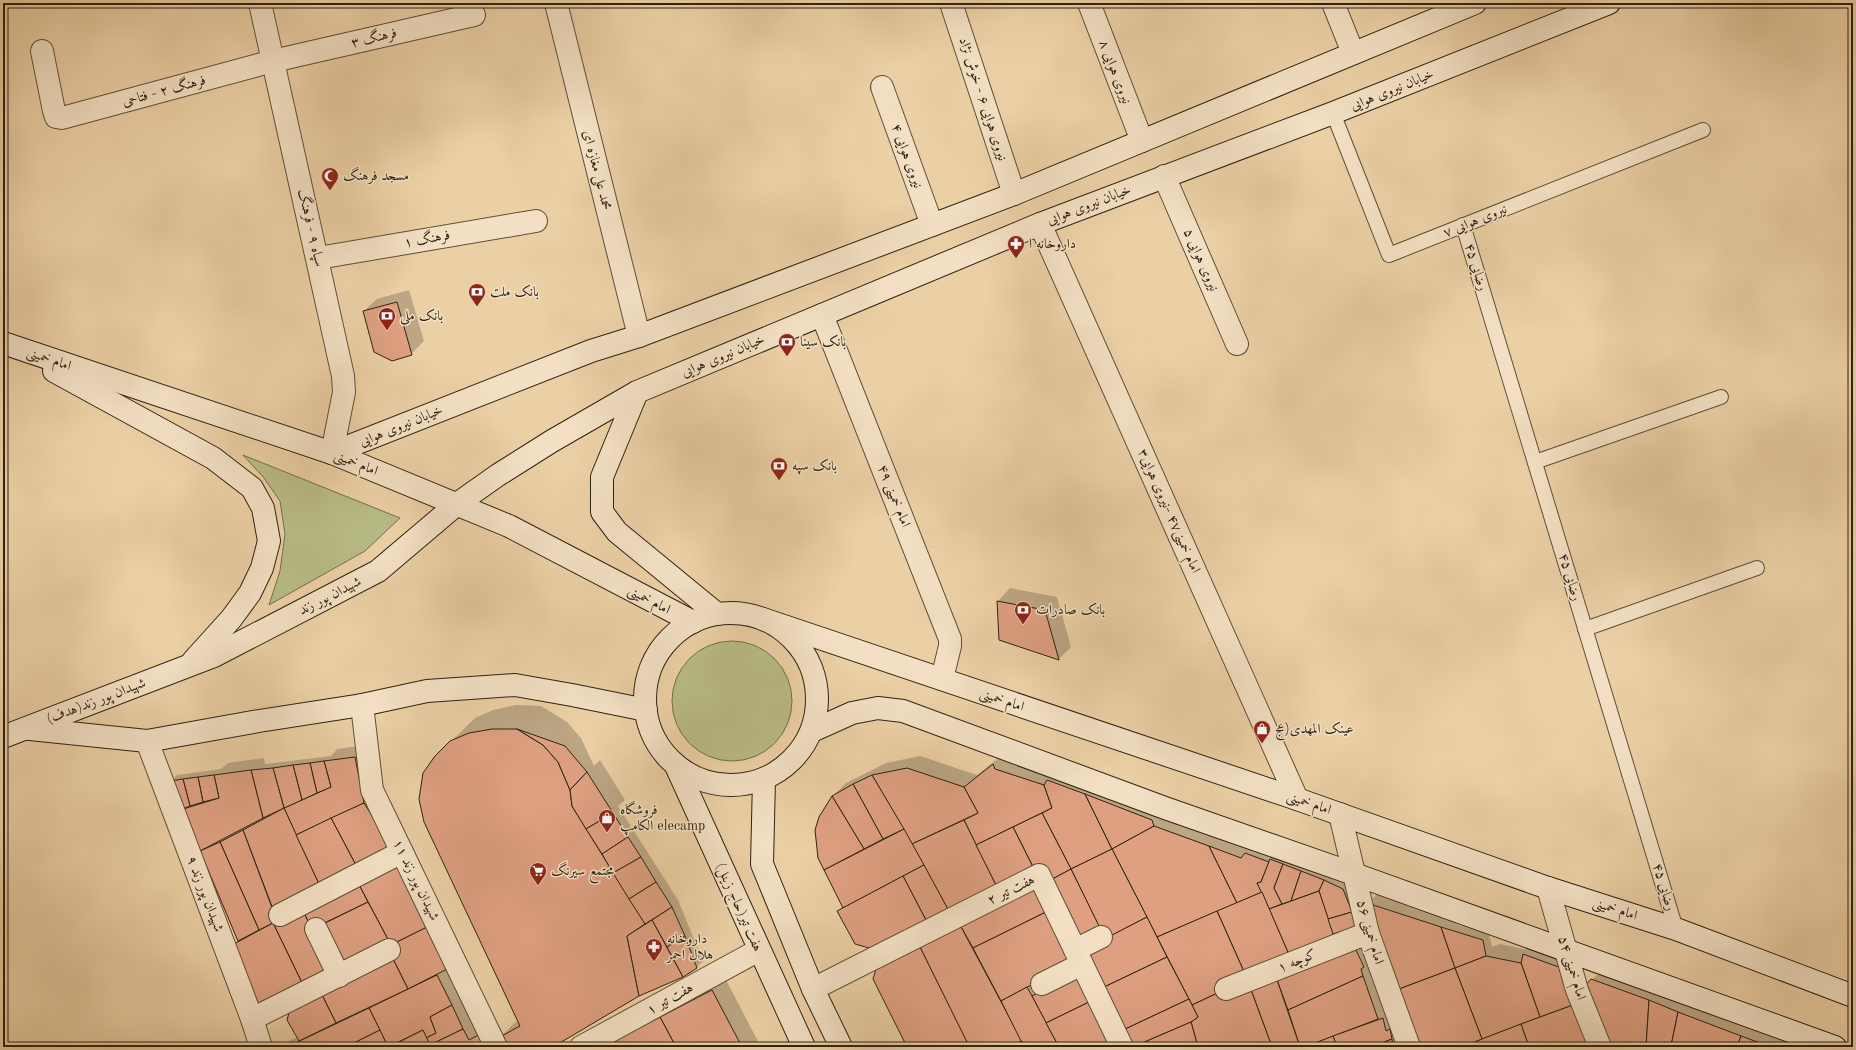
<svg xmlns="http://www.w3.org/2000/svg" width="1856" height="1050" font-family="'Old Standard TT',Amiri,serif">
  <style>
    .green { fill: #b8bb86; stroke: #736e4c }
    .shadow { fill: #0003 }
    .building { fill: #dea081; stroke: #2e2212 }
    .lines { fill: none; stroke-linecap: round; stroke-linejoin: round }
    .service-casing { stroke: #5e4e37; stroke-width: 16 }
    .minor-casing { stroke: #5e4e37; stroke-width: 24 }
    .secondary-casing { stroke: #2e2212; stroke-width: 24 }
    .service { stroke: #f3e0c4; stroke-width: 14 }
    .minor { stroke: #f3e0c4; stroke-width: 22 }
    .secondary { stroke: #f3e0c4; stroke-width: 22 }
    .labels { text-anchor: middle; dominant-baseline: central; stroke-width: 3; stroke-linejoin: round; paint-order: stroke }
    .street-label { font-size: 14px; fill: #2e2212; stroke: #f3e0c4 }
    .poi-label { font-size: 14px; fill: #2e2212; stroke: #f3e0c4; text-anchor: start }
  </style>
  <rect width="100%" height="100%" fill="#ecd0a5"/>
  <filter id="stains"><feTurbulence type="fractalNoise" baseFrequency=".005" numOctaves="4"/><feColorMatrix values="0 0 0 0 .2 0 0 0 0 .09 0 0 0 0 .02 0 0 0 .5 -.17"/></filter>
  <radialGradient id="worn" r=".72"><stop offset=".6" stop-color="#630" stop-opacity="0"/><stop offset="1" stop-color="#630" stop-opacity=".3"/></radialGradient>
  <!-- green -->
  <g class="green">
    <path d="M243 455 400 518 365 551 269 605 280 571 285 534 280 501 264 478Z"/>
    <circle cx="732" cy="701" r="60"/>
  </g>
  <!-- shadow -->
  <g class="shadow">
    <path d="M409 290 424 341 411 354 364 311 377 299Z"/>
    <path d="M1010 588 1057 597 1071 647 1059 659 1000 639 998 601Z"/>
    <path d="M516 705 541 706 567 722 581 738 594 766 600 760 625 800 618 806 678 900 703 961 697 967 683 976 639 995 551 1047H283L289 1041 297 1037 292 1005 234 945 239 940 171 781 177 775 221 769 228 763 264 758 265 764 331 756 337 749 367 745 376 790 406 838 290 909 413 848 463 954 482 1029 496 1021 503 1034 518 1020 436 756 475 718 493 710Z"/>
    <path d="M1006 752 1349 883 1356 902 1343 930 1335 938 1365 935 1408 1047H908L899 947 838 911 843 906 819 858 833 796 846 783 886 763 920 756 977 775Z"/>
    <path d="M1380 891 1453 914 1456 924 1489 934 1492 947 1500 944 1529 950 1537 942 1576 956 1584 988 1605 967 1798 1032 1792 1047H1422L1368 903Z"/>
    <path d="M725 978 761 1047H592Z"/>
  </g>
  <!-- building -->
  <g class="building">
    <path d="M397 302 412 355 392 361 374 352 363 311Z"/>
    <path d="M997 601 1045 610 1059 660 999 640Z"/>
    <path d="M492 729H517L543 745 558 762 570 790 572 806 645 924 627 936 639 996 553 1047H502L498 1038 520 1026 424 822 419 799 423 773 435 756 450 741 469 733Z"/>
    <path d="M517 729 565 746 587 772 570 790 558 762 543 745Z"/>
    <path d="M355 757 364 803 296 835 284 808 331 787 324 761Z"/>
    <path d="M324 761 331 787 317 793 310 763Z"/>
    <path d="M310 763 317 793 302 800 293 765Z"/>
    <path d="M993 764 995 769 1044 785 1052 808 976 845 964 820 978 813 964 787Z"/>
    <path d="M293 765 302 800 284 808 273 768Z"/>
    <path d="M273 768 284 808 263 818 251 770Z"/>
    <path d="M907 768 964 787 978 813 912 844 872 775Z"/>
    <path d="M251 770 263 818 200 851 180 810 219 798 214 775Z"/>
    <path d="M587 772 613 813 586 829 572 806 570 790Z"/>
    <path d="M214 775 219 798 203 802 198 777Z"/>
    <path d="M872 775 904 829 883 839 853 784Z"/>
    <path d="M198 777 203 802 190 806 183 779Z"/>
    <path d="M183 779 190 806 180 810 170 781Z"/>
    <path d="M1047 780 1085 794 1112 849 1071 869 1042 813 1052 808 1044 785Z"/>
    <path d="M853 784 883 839 864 849 832 796Z"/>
    <path d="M1085 794 1152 820 1154 826 1112 849Z"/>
    <path d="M832 796 864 849 824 870 818 858 815 830 819 817Z"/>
    <path d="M364 803 394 851 358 869 331 818Z"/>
    <path d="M284 808 321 888 274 912 243 830Z"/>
    <path d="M613 813 628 837 602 854 586 829Z"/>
    <path d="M1042 813 1071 869 1047 882 1035 871 1013 827Z"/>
    <path d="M331 818 358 869 321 888 296 835Z"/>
    <path d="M964 820 998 889 950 913 912 844Z"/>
    <path d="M1154 826 1209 846 1237 903 1157 937 1112 849Z"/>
    <path d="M1013 827 1035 871 998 889 976 845Z"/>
    <path d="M904 829 924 865 843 908 824 870Z"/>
    <path d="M243 830 277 921 259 930 220 842Z"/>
    <path d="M628 837 641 857 613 873 602 854Z"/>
    <path d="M220 842 259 930 238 941 200 851Z"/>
    <path d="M1209 846 1241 858 1245 853 1269 862 1261 882 1257 883 1262 892 1237 903Z"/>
    <path d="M1112 849 1147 917 1105 939 1071 869Z"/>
    <path d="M641 857 656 882 629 899 613 873Z"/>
    <path d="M1270 859 1283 864 1274 888 1282 904 1269 909 1257 883 1261 882Z"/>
    <path d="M400 860 431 925 391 945 357 881Z"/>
    <path d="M1283 864 1301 871 1291 901 1282 904 1274 888Z"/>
    <path d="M924 865 950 913 928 924 903 876Z"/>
    <path d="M1071 869 1102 932 1078 944 1047 882Z"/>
    <path d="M1301 871 1324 880 1319 891 1291 901Z"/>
    <path d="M903 876 928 924 876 950 855 944 837 911Z"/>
    <path d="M1324 880 1343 889 1352 912 1328 919 1319 891Z"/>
    <path d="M357 881 368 902 312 929 302 909Z"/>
    <path d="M656 882 672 907 645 924 629 899Z"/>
    <path d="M1036 887 1048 911 973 948 960 925Z"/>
    <path d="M1319 891 1335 939 1290 957 1269 909Z"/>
    <path d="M1262 892 1290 957 1245 974 1217 911Z"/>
    <path d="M368 902 391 945 340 970 319 926Z"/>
    <path d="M1367 903 1441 927 1455 968 1399 989Z"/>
    <path d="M672 907 685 936 667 947 652 920Z"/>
    <path d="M302 909 334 975 305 989 273 923Z"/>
    <path d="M1048 911 1073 963 1001 1001 973 948Z"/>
    <path d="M1217 911 1245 974 1222 991 1192 1005 1157 937Z"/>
    <path d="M1352 912 1357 927 1333 934 1328 919Z"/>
    <path d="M1147 917 1167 957 1100 989 1081 951Z"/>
    <path d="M652 920 683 977 639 996 627 936Z"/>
    <path d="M273 923 305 989 258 1012 232 945Z"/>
    <path d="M431 925 451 967 408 989 391 955V945Z"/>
    <path d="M960 925 1022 1041 1010 1047H969L919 945Z"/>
    <path d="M1441 927 1483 940 1486 956 1455 968Z"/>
    <path d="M685 936 697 968 683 977 667 947Z"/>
    <path d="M919 945 967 1042 958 1047H907L873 979 876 969Z"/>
    <path d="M1352 947 1356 950 1364 967 1361 969 1363 976 1288 1010 1276 977Z"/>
    <path d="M1523 954 1564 969 1573 1005 1540 1017 1521 963Z"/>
    <path d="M391 955 408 989 336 1023 320 991Z"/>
    <path d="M1486 956 1521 963 1540 1017 1482 1039 1455 968Z"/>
    <path d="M1167 957 1189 999 1121 1031 1100 989Z"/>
    <path d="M1455 968 1482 1039 1463 1047H1421L1399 989Z"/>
    <path d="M437 975 452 1005 430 1017 436 1033 426 1038 423 1030 388 1047 369 1008Z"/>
    <path d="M1363 976 1378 1019 1305 1047H1300L1288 1010Z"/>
    <path d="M1068 977 1079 980 1089 1002 1046 1023 1032 996Z"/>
    <path d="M1276 977 1300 1047H1272L1250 987Z"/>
    <path d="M1591 979 1649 1000 1646 1047H1608L1584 987Z"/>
    <path d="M1027 987 1032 996 1059 1047H1024L1001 1001Z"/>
    <path d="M1250 987 1272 1047H1198L1191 1022 1198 1017 1192 1005 1222 991Z"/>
    <path d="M712 990 742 1047H676L660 1017Z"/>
    <path d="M320 991 336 1023 299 1041 287 1020 291 1005Z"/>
    <path d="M1189 999 1198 1017 1191 1022 1133 1047H1129L1121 1031Z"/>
    <path d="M1649 1000 1678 1012 1671 1046 1674 1047H1646Z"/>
    <path d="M1089 1002 1110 1047H1059L1046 1023Z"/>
    <path d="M452 1005 463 1029 430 1045 426 1038 436 1033 430 1017Z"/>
    <path d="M1573 1005 1589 1047H1529L1521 1024Z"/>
    <path d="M369 1008 380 1030 346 1047H287Z"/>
    <path d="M1678 1012 1741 1036 1737 1047H1674L1671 1046Z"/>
    <path d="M660 1017 676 1047H602Z"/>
    <path d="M1383 1018 1386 1031 1390 1029 1392 1039 1371 1047H1337L1333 1036Z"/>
    <path d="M1191 1022 1198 1047H1133Z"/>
    <path d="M1521 1024 1529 1047H1463L1482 1039Z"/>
    <path d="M463 1029 469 1040 484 1032 491 1047H389L423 1030 430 1045Z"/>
    <path d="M380 1030 388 1047H346Z"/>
    <path d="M1333 1036 1337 1047H1305Z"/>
    <path d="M1741 1036 1771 1047H1737Z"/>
    <path d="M1392 1039 1393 1047H1371Z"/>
    <path d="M1022 1041 1024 1047H1010Z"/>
    <path d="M967 1042 969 1047H958Z"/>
  </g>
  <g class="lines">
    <defs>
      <g id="service">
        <path d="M1333 113 1389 255 1703 130"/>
        <path d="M1463 225 1676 929"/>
        <path d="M1535 462 1721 397"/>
        <path d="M1585 629 1757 568"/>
      </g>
      <g id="minor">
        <path d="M260 3 343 376 344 392 332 453"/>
        <path d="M556 3 639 336"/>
        <path d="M951 3 1014 194"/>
        <path d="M1089 3 1142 141"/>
        <path d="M1333 3 1353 53"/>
        <path d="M42 51 54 111 56 117 62 118 273 61 474 15"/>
        <path d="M882 87 932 225"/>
        <path d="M1164 176 1237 344"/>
        <path d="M1040 224 1297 799"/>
        <path d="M318 258 536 221"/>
        <path d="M822 315 950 639V646L942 679"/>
        <path d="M362 705 372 790 496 1047"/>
        <path d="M147 741 252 1019 261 1047"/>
        <path d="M1340 814 1368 933 1409 1047"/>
        <path d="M1548 888 1577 990 1600 1047"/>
        <path d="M280 915 402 852"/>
        <path d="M316 929 339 976"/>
        <path d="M1075 950 1101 937"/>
        <path d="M1042 984 1082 964"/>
        <path d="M813 989 1039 875 1122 1047"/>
        <path d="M1226 989 1368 933"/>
        <path d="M252 1019 389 950"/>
        <path d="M581 1047 759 950"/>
      </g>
      <g id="secondary">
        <path d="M3 343 332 453 509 526 693 622"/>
        <path d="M54 371 213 458 252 488 263 508 269 541 262 568 250 593 231 619 193 661"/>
        <path d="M637 392 602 477V512L617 532 717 614"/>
        <path d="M332 453 591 351 639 336 1014 194 1475 3"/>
        <circle cx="731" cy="699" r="86"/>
        <path d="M763 619 1297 799 1548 888 1676 929 1853 996"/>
        <path d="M30 729 147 741 259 721 362 705 427 691 515 685 572 695 646 710"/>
        <path d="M812 731 852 713 878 708 903 711 1165 808 1354 874 1835 1047"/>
        <path d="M3 737 214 656 378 571 457 504 498 475 552 441 637 392 1040 224 1333 113 1609 3"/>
        <path d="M676 766 804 1047"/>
        <path d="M764 779 762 864 813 989 841 1047"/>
      </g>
    </defs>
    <!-- service casing -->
    <use href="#service" class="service-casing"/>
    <!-- minor casing -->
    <use href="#minor" class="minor-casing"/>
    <!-- secondary casing -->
    <use href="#secondary" class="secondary-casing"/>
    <!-- service -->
    <use href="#service" class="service"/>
    <!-- minor -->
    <use href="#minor" class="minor"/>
    <!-- secondary -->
    <use href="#secondary" class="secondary"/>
  </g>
  <!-- icons -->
  <defs>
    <symbol id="mosque-pin" viewBox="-11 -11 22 30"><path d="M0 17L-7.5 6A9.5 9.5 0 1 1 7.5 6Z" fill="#8f2418" stroke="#f3e0c4"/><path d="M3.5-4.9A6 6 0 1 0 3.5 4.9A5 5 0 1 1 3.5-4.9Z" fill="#fff"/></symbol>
    <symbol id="pharmacy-pin" viewBox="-11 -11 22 30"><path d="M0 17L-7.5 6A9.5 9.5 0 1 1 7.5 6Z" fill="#8f2418" stroke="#f3e0c4"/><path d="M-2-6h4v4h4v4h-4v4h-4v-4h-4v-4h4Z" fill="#fff"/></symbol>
    <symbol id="bank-pin" viewBox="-11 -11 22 30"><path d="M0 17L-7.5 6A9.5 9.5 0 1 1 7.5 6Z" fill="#8f2418" stroke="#f3e0c4"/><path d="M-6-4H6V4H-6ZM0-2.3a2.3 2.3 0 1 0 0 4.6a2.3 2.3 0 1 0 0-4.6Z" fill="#fff"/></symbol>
    <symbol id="shop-pin" viewBox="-11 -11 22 30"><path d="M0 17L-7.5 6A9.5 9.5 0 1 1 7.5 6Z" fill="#8f2418" stroke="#f3e0c4"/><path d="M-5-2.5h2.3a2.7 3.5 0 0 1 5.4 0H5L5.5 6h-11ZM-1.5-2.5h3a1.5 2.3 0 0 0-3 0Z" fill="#fff"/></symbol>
    <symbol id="supermarket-pin" viewBox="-11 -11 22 30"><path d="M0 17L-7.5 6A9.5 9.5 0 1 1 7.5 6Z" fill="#8f2418" stroke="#f3e0c4"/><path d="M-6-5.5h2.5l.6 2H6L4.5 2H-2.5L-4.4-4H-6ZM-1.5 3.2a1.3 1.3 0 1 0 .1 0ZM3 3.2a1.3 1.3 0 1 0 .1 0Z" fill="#fff"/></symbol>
  </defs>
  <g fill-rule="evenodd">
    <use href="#mosque-pin" x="320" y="166" width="20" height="27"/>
    <use href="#pharmacy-pin" x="1006" y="234" width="20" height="27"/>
    <use href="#bank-pin" x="467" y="282" width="20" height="27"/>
    <use href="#bank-pin" x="377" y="306" width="20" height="27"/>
    <use href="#bank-pin" x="777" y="332" width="20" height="27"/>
    <use href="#bank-pin" x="769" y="456" width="20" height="27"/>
    <use href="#bank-pin" x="1013" y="600" width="20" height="27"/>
    <use href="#shop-pin" x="1252" y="719" width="20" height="27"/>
    <use href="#shop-pin" x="597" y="808" width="20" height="27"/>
    <use href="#supermarket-pin" x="528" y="861" width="20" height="27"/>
    <use href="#pharmacy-pin" x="644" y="937" width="20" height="27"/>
  </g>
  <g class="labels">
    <!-- street labels -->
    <g class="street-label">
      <text transform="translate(374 38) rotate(-13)">فرهنگ ۳</text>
      <text transform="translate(1115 72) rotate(69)">نیروی هوایی ۸</text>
      <text transform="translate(1392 90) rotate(-22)">خیابان نیروی هوایی</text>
      <text transform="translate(164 91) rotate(-15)">فرهنگ ۲ - فتاحی</text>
      <text transform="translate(983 99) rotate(72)">نیروی هوایی ۶ - خوش نژاد</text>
      <text transform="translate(907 156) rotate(70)">نیروی هوایی ۴</text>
      <text transform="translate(597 170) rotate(76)">محمد علی مغازه ای</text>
      <text transform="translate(1089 205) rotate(-21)">خیابان نیروی هوایی</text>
      <text transform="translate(1475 221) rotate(-22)">نیروی هوایی ۷</text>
      <text transform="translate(311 228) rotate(77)">سپاه ۹ - فرهنگ</text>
      <text transform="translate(427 239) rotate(-10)">فرهنگ ۱</text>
      <text transform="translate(1201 260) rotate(66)">نیروی هوایی ۵</text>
      <text transform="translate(1476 267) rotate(73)">رضایی ۴۵</text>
      <text transform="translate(723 356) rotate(-23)">خیابان نیروی هوایی</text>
      <text transform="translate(49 359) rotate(19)">امام خمینی</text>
      <text transform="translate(401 426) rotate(-22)">خیابان نیروی هوایی</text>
      <text transform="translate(356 463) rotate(22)">امام خمینی</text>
      <text transform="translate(894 496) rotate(68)">امام خمینی ۴۹</text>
      <text transform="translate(1169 511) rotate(66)">امام خمینی۴۷ -نیروی هوایی۳</text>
      <text transform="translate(1570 577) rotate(73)">رضایی ۴۵</text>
      <text transform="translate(330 596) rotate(-27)">شهیدان پور زند</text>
      <text transform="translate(649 600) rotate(28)">امام خمینی</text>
      <text transform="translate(1002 700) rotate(19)">امام خمینی</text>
      <text transform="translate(96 701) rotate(-21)">شهیدان پور زند(هدف)</text>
      <text transform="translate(1309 803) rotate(19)">امام خمینی</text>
      <text transform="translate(416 880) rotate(64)">شهیدان پور زند ۱۱</text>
      <text transform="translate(1664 887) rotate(73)">رضایی ۴۵</text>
      <text transform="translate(1011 890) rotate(-26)">هفت تیر ۲</text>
      <text transform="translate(205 894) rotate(69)">شهیدان پور زند ۹</text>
      <text transform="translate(739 907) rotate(66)">هفت تیر(حاج زینل)</text>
      <text transform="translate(1615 909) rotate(18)">امام خمینی</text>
      <text transform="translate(1370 932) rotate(74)">امام خمینی ۵۶</text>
      <text transform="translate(1297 961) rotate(-22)">کوچه ۱</text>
      <text transform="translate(1572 968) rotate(73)">امام خمینی ۵۴</text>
      <text transform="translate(670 999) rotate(-29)">هفت تیر ۱</text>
    </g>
    <!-- poi labels -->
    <g class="poi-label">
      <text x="343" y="176">مسجد فرهنگ</text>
      <text x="1029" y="244">داروخانه ا</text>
      <text x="490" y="292">بانک ملت</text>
      <text x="400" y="316">بانک ملی</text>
      <text x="800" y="342">بانک سینا</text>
      <text x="792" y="466">بانک سپه</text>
      <text x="1036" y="610">بانک صادرات</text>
      <text x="1275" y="729">عینک المهدی(عج</text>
      <text x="620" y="810">فروشگاه<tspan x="620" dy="16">الکامپ elecamp</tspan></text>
      <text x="551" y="871">مجتمع سیرنگ</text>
      <text x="667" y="939">داروخانه<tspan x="667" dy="16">هلال احمر</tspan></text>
    </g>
  </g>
  <!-- margin -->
  <rect width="1856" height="1050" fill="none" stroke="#ecd0a5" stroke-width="16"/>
  <rect x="4" y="4" width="1848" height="1042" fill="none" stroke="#2e2212" stroke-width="2"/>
  <rect x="8" y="8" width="1840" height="1034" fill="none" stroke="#2e2212"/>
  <rect width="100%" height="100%" filter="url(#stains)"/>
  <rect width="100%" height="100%" fill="url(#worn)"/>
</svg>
